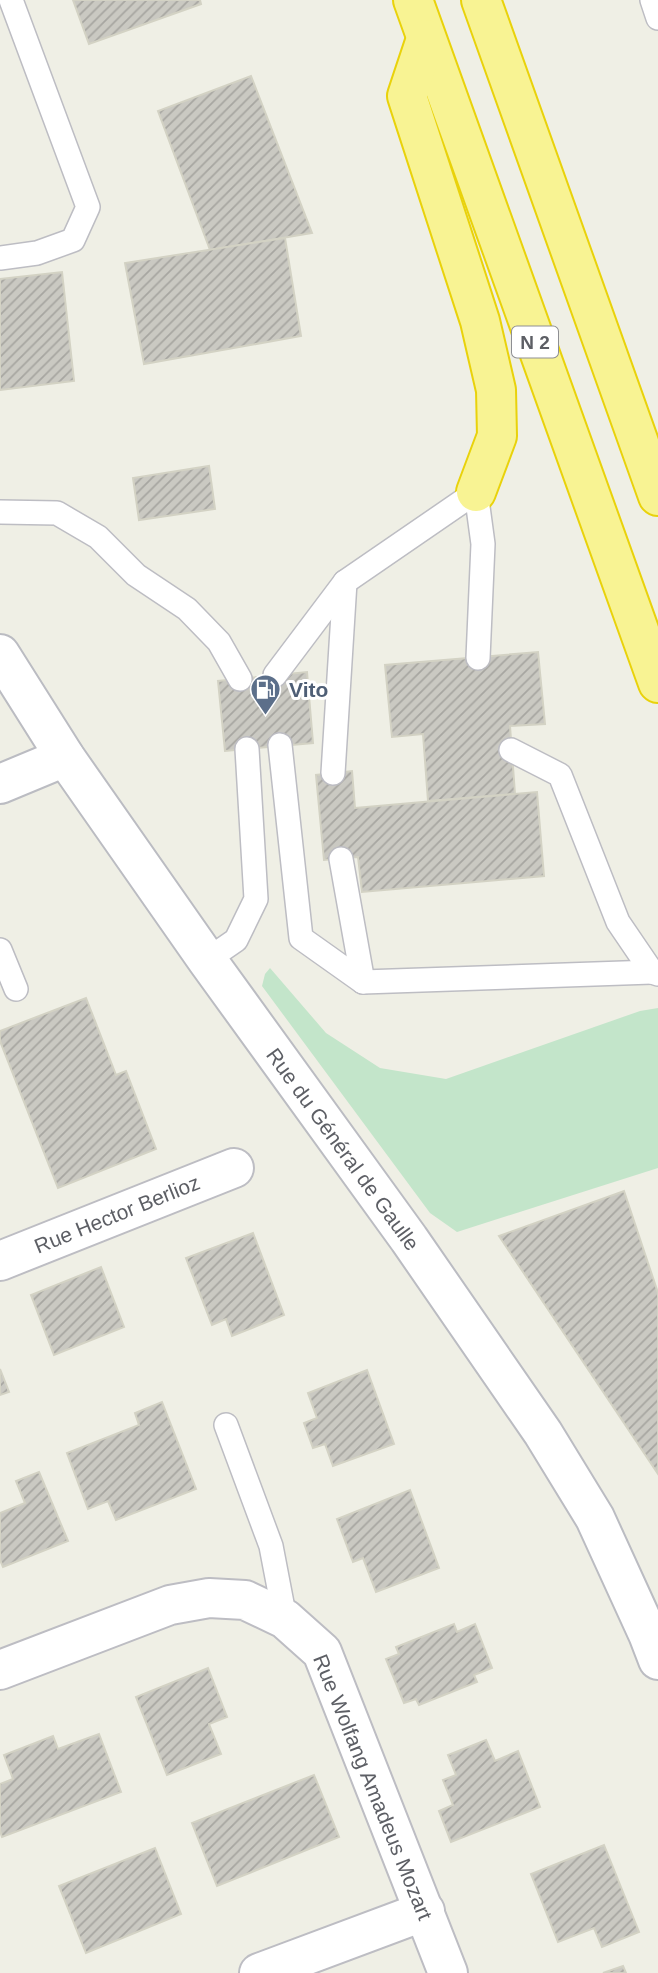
<svg xmlns="http://www.w3.org/2000/svg" width="658" height="1973" font-family="Arial,sans-serif">
  <style>
    .green { fill: #c3e5ca }
    .building { fill: url(#building-hatch); stroke: #d3d2c4; stroke-width: 2 }
    .lines { fill: none; stroke-linecap: round; stroke-linejoin: round }
    .lane-casing { stroke: #bdbdc3; stroke-width: 26 }
    .street-casing { stroke: #bdbdc3; stroke-width: 42 }
    .secondary-casing { stroke: #bbbcc2; stroke-width: 42 }
    .highway-casing { stroke: #e9d20b; stroke-width: 42 }
    .lane { stroke: #fff; stroke-width: 23 }
    .street { stroke: #fff; stroke-width: 38 }
    .secondary { stroke: #fff; stroke-width: 38 }
    .highway { stroke: #f8f393; stroke-width: 38 }
    .labels { text-anchor: middle; dominant-baseline: central; stroke-width: 6; stroke-linejoin: round; paint-order: stroke }
    .shield { fill: #fff; stroke: #8e8f93; stroke-width: 2 }
    .shield-label { font-size: 19px; font-weight: bold; fill: #5d5f65 }
    .service-label { font-size: 21px; font-weight: bold; fill: #4e5e75; stroke: #fff; text-anchor: start }
    .street-label { font-size: 21px; fill: #5d5f65; stroke: #fff }
  </style>
  <defs>
    <pattern id="building-hatch" width="6" height="6" patternUnits="userSpaceOnUse" patternTransform="scale(1.75)"><rect width="6" height="6" fill="#cac9c2"/><path d="M-1 1l2-2M0 6l6-6M5 7l2-2" fill="none" stroke="#a7a6a1"/></pattern>
  </defs>
  <rect width="100%" height="100%" fill="#efefe5"/>
  <!-- green -->
  <path class="green" d="M270 968 326 1033 380 1068 446 1079 640 1011 658 1008V1168L457 1232 430 1213 262 986 265 974Z"/>
  <!-- building -->
  <g class="building">
    <path d="M73 0H200L201 4 89 44Z"/>
    <path d="M251 76 312 233 210 250 158 111Z"/>
    <path d="M285 238 301 336 144 364 125 263Z"/>
    <path d="M62 272 74 381 0 390V279Z"/>
    <path d="M209 466 215 509 139 520 133 478Z"/>
    <path d="M538 652 545 724 510 726 515 794 428 801 423 734 392 737 385 665Z"/>
    <path d="M307 672 313 743 225 751 218 681Z"/>
    <path d="M352 771 355 808 537 792 544 876 362 892 358 857 324 860 316 775Z"/>
    <path d="M86 998 116 1075 126 1071 156 1149 58 1188 0 1041V1031Z"/>
    <path d="M624 1191 658 1293V1474L499 1236Z"/>
    <path d="M253 1233 284 1315 232 1336 226 1319 212 1325 186 1258Z"/>
    <path d="M101 1267 124 1327 54 1355 31 1295Z"/>
    <path d="M0 1369 9 1392 0 1395Z"/>
    <path d="M367 1370 394 1444 333 1466 325 1444 313 1448 304 1423 317 1418 308 1393Z"/>
    <path d="M162 1402 196 1489 116 1520 108 1501 88 1509 67 1453 139 1425 135 1413Z"/>
    <path d="M39 1472 68 1541 3 1567 0 1560V1513L25 1503 16 1481Z"/>
    <path d="M410 1490 439 1568 376 1592 363 1558 353 1562 337 1519Z"/>
    <path d="M454 1624 457 1632 475 1624 492 1668 474 1675 477 1682 419 1705 416 1699 404 1703 386 1659 399 1654 396 1647Z"/>
    <path d="M208 1668 227 1717 209 1724 221 1754 167 1775 136 1697Z"/>
    <path d="M99 1734 121 1792 2 1837 0 1831V1784L13 1779 4 1755 53 1736 58 1749Z"/>
    <path d="M486 1740 495 1761 518 1751 540 1807 451 1842 439 1811 453 1805 443 1780 456 1775 448 1755Z"/>
    <path d="M314 1775 339 1837 217 1886 192 1823Z"/>
    <path d="M604 1845 639 1932 602 1947 594 1928 558 1942 531 1874Z"/>
    <path d="M155 1848 181 1914 86 1953 59 1886Z"/>
    <path d="M623 1966 626 1973H603Z"/>
  </g>
  <g class="lines">
    <defs>
      <g id="lane">
        <path d="M652 0 658 18"/>
        <path d="M0 258 37 253 73 240 88 207 11 0"/>
        <path d="M0 512 57 513 98 537 136 575 187 609 219 642 240 679"/>
        <path d="M275 675 345 582 476 492 483 544 478 658"/>
        <path d="M280 745 301 938 363 982 652 972"/>
        <path d="M511 750 560 775 618 922 652 972 658 974"/>
        <path d="M333 773 345 582"/>
        <path d="M341 859 363 982"/>
        <path d="M0 950 16 989"/>
        <path d="M207 960 236 940 256 899 247 749"/>
        <path d="M226 1425 271 1546 285 1619"/>
      </g>
      <g id="street">
        <path d="M0 1261 234 1168"/>
        <path d="M0 1670 170 1605 209 1598 245 1600 285 1619 322 1652 448 1973"/>
        <path d="M259 1973 425 1911"/>
      </g>
      <g id="secondary">
        <path d="M0 654 65 757 207 960 409 1239 543 1433 595 1518 648 1634 658 1660"/>
        <path d="M0 784 65 757"/>
      </g>
      <g id="highway">
        <path d="M413 0 658 683"/>
        <path d="M481 0 658 496"/>
        <path d="M426 39 407 96 480 321 496 390 497 436 476 492"/>
      </g>
    </defs>
    <!-- lane casing -->
    <use href="#lane" class="lane-casing"/>
    <!-- street casing -->
    <use href="#street" class="street-casing"/>
    <!-- secondary casing -->
    <use href="#secondary" class="secondary-casing"/>
    <!-- highway casing -->
    <use href="#highway" class="highway-casing"/>
    <!-- lane -->
    <use href="#lane" class="lane"/>
    <!-- street -->
    <use href="#street" class="street"/>
    <!-- secondary -->
    <use href="#secondary" class="secondary"/>
    <!-- highway -->
    <use href="#highway" class="highway"/>
  </g>
  <!-- icons -->
  <defs>
    <symbol id="fuel-pin" viewBox="-11 -11 22 30"><path d="M0 17L-7.5 6A9.5 9.5 0 1 1 7.5 6Z" fill="#5c6f8a" stroke="#fff"/><path d="M-5.5-6h7V0h2V4h1.3V-2.5L3-4.5l.8-.8L6-3V5H2.5V1h-1V6h-7ZM-4.2-4.7v3.2H.2V-4.7Z" fill="#fff"/></symbol>
  </defs>
  <g fill-rule="evenodd">
    <use href="#fuel-pin" x="248" y="672" width="35" height="47"/>
  </g>
  <g class="labels">
    <!-- shield labels -->
    <rect class="shield" x="512" y="326.5" width="46" height="31" rx="5"/>
    <g class="shield-label">
      <text x="535" y="342">N 2</text>
    </g>
    <!-- service labels -->
    <g class="service-label">
      <text x="289" y="689">Vito</text>
    </g>
    <!-- street labels -->
    <g class="street-label">
      <text transform="translate(343 1149) rotate(54)">Rue du Général de Gaulle</text>
      <text transform="translate(117 1214) rotate(-22)">Rue Hector Berlioz</text>
      <text transform="translate(373 1787) rotate(68)">Rue Wolfang Amadeus Mozart</text>
    </g>
  </g>
</svg>
